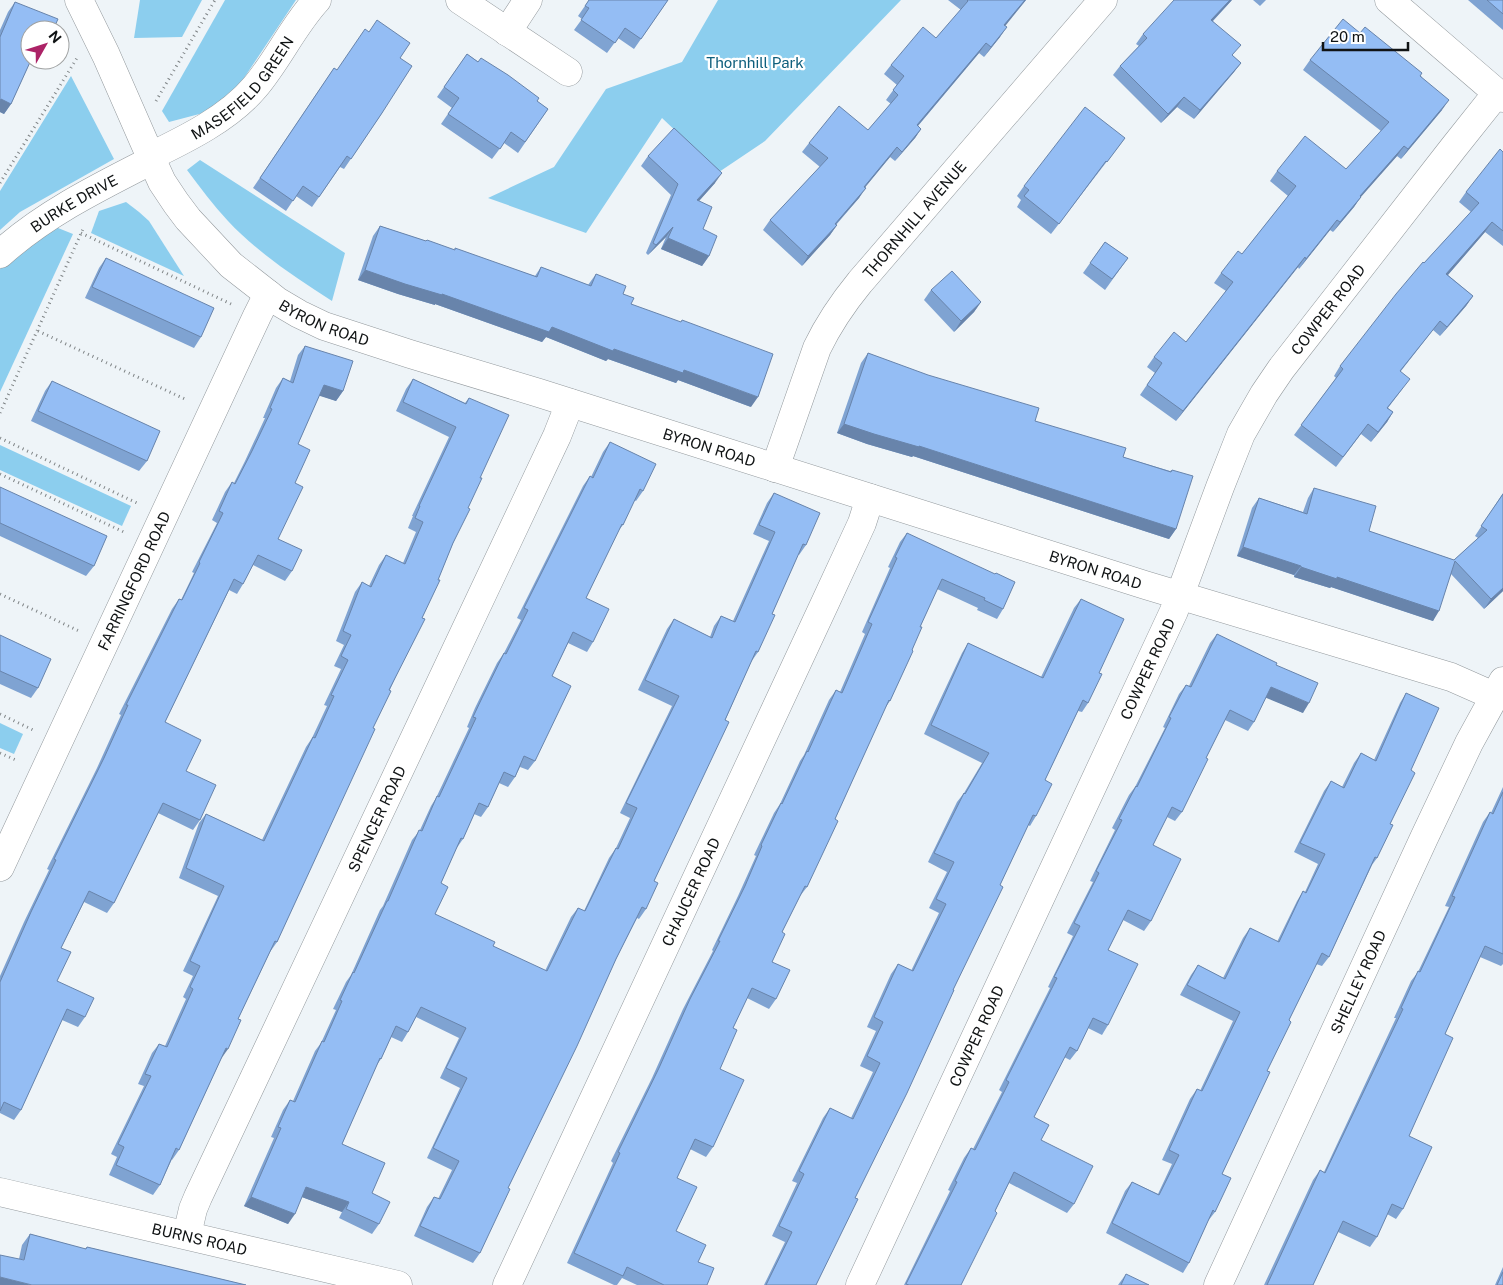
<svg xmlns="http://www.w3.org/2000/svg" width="1503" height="1285" font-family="'Public Sans',sans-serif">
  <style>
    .green { fill: #8cceee }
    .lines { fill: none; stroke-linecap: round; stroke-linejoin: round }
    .minor-casing { stroke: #93999d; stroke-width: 29 }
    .path { stroke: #7f8486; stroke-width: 3; stroke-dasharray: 1 4; stroke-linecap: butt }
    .minor { stroke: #fff; stroke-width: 28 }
    .wall { fill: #7fa3d2 }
    .shaded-wall { fill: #6884ab }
    .building { fill: #94bdf4; stroke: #6884ab }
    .labels { text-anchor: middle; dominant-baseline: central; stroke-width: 4.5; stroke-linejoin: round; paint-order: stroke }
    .park-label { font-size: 15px; fill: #0f5f7d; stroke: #fff }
    .street-label { font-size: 15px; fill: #101314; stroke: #fff }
  </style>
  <rect width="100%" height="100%" fill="#eef4f8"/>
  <!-- green -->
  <g class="green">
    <path d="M140 0H202L182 37 134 38Z"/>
    <path d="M225 0H296L238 87 207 112 169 122 162 111Z"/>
    <path d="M718 0H901L765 141 719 172 662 118 586 233 488 198 554 167 606 89 682 62Z"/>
    <path d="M71 76 114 159 20 212 0 230V191Z"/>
    <path d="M200 160 345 253 332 301C295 277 258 253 228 221 213 205 200 187 187 170Z"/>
    <path d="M126 202 139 212 149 221 184 276 91 233 99 211Z"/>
    <path d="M53 226 73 234 0 392V269Z"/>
    <path d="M0 445 131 506 122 526 0 470Z"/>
    <path d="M0 723 23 734 14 754 0 748Z"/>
  </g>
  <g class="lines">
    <defs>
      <g id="minor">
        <path id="s1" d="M79 0 106 55 152 160 162 182 176 203 188 219 231 265 277 301 299 314 324 326 410 354 539 393 1145 585 1451 677 1494 696"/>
        <path d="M460 0 568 72"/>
        <path d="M1389 0 1503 98"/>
        <path d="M507 32 528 0"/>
        <path id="s2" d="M151 156C186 139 229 118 255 87 278 60 293 26 317 0"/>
        <path id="s3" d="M0 254C44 214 99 187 152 160"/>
        <path id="s4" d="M775 468 817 348C829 323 842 304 860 282L1103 0"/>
        <path id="s5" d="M0 867 257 316 268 294"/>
        <path id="s6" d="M0 1192 398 1285"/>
        <path id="s7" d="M187 1235 193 1209 198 1197 557 436 570 403"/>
        <path id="s8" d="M507 1285 825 603 862 523 870 498"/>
        <path id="s9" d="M860 1285 1174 611 1220 487 1241 434 1264 394 1281 369 1454 147 1497 93"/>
        <path id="s10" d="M1218 1285 1424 838 1469 743 1503 681"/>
      </g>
    </defs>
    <!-- minor casing -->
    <use href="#minor" class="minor-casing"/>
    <!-- path -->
    <g class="path">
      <path d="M156 101 215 0"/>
      <path d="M0 183 77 58"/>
      <path d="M81 233 231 304"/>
      <path d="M38 331 187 400"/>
      <path d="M0 413 83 229"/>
      <path d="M0 438 139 504"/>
      <path d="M0 474 126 533"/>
      <path d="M0 594 79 631"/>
      <path d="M0 714 33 730"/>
      <path d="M0 753 18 761"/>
    </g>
    <!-- minor -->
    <use href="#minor" class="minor"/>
  </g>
  <!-- wall -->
  <g class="wall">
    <path d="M589 0H668L634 49 618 38 607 53 574 30 582 19 578 16Z"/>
    <path d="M948 0H1026L1005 25 1000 37 984 57 979 53 918 126 921 129 915 138 895 161 890 157 865 187 859 198 836 225H837L830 235 802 266 763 230 770 220 820 167 802 152 809 143 868 130 891 104 886 100 897 85 884 74 891 65 936 38 961 10Z"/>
    <path d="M1232 0 1213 21 1233 56 1241 63 1234 72 1194 119 1177 107 1161 123 1113 75 1120 66 1139 46 1136 44 1143 34Z"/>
    <path d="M1253 0H1266L1260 6Z"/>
    <path d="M1468 0H1503V30Z"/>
    <path d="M15 2 36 64 30 62 11 104 4 114 0 112V30L8 12Z"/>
    <path d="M1360 33 1421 76 1442 110 1401 159 1397 156 1361 196 1354 207 1333 232 1330 230 1299 269 1298 267 1176 421 1140 395 1155 373 1147 367 1154 357 1186 342 1226 291 1214 283 1221 273 1242 254 1288 196 1270 181 1277 171 1346 169 1381 131 1303 70 1310 60Z"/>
    <path d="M467 54 548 109 518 153 504 143 492 159 441 124 452 108 437 97Z"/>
    <path d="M400 58 382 113 344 169 340 167 312 207 296 196 286 211 253 188 334 68 337 70Z"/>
    <path d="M1125 138 1051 234 1017 207 1021 200 1017 196 1024 186Z"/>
    <path d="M1503 152V246L1485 232 1448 275 1473 296 1466 306 1440 336 1433 330 1401 371 1403 388 1388 408 1393 412 1387 422 1371 442 1361 434 1336 467 1294 435 1336 378 1334 376 1340 366 1424 263 1471 212 1459 202 1466 192Z"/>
    <path d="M648 156 715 183 699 201 703 229 709 256 702 266 661 249 666 237 648 255 646 253 671 195 641 166Z"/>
    <path d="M380 226 426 241 535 276 541 267 588 285 596 274 623 294 631 304 751 407 678 380 676 383 608 359 606 361 546 337 542 342 435 304V305L398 294 358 280 373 236Z"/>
    <path d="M1105 242 1128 258 1105 290 1083 273Z"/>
    <path d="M106 258 201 337 194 348 85 298 99 268Z"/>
    <path d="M931 290 981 302 974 312 954 332 924 300Z"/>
    <path d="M305 346 343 391 336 401 319 395 298 444 295 483 278 539 292 571 285 581 253 565 243 584 237 594 229 590 165 722 186 771 200 820 193 830 158 813 114 903 107 913 84 902 61 948 57 981 85 1017 78 1027 62 1020 21 1110 14 1120 0 1113V976L24 922 49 870 47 869 97 768 121 715 119 714 172 609 179 599 181 600 194 573 192 572 217 523 212 520 225 492 232 482 234 483 245 461 265 418H263L276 388 283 378 290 381 298 355Z"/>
    <path d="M868 353 1123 457 1170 471 1172 470 1176 529 1169 539 913 456 912 457 867 444 837 433 861 363Z"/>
    <path d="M413 379 465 403 469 398 480 478 422 618 277 942 270 952 238 1019 221 1059 179 1150 172 1160V1159L160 1185 153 1195 109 1175 117 1157 111 1154 144 1086 138 1084 152 1053 159 1044 165 1046 186 999 183 997 193 976 183 971 218 896 179 878 199 823 206 814 262 840 306 747 312 738 327 706 324 705 341 669 334 666 344 645 336 641 355 592 362 582 369 586 379 565 386 555 403 563 416 532 408 528 413 516H412L449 437 396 411 406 389Z"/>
    <path d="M52 381 147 461 139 471 31 421 45 391Z"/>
    <path d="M610 442 643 491 636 501 634 500 623 525 618 531 586 598 593 642 587 652 568 643 552 676 535 761 528 770 520 767 515 777 508 787 499 783 488 807 481 817 474 814 463 839 456 849 441 883 435 914 493 946 545 971 571 917 578 908 584 911 609 858 616 848 630 818 620 813 672 706 638 690 667 629 674 619 710 637 714 626 721 616 733 621 769 541 753 534 767 503 774 493 806 545 799 555 798 554 772 614 758 652 751 662 654 881 646 909 639 919 637 918 616 959 508 1188 480 1253 473 1263 414 1236 427 1207 434 1197 438 1199 452 1170 427 1158 460 1088 440 1078 459 1038 416 1017 408 1032 402 1042 391 1037 381 1059 376 1066 342 1144 372 1193 379 1224 372 1234 339 1218 342 1212 302 1197 288 1224 244 1206 274 1138 271 1137 283 1110 290 1100 293 1101 315 1051 321 1043 336 1010 333 1009 346 982 351 975 380 910 383 906 412 840 420 830 431 806 436 798 469 728 467 727 475 708 497 663 504 653 521 620 517 618 583 486 590 476 591 477 603 452Z"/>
    <path d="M0 487 94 566 86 576 0 536Z"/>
    <path d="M1314 488 1369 531 1454 560 1478 538 1475 536 1503 493V591L1484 609 1451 574 1433 621 1331 587 1330 588 1294 577V575L1237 556 1252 508 1259 498 1303 512 1308 498Z"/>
    <path d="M907 533 1003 609 997 619 977 610 978 608 937 589 920 627 912 650 890 701 885 708 835 819 807 887 800 896 782 932 772 962 776 999 769 1009 747 998 733 1028 720 1069 713 1147 706 1157 690 1149 677 1178 676 1231 698 1262 707 1285H637L622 1278 617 1285H614L567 1263 613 1163 611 1161 652 1078 683 1009 713 951 712 950 738 896 756 856 754 855 774 813 780 804 800 761 804 755 829 700 836 690 840 692 865 634 862 632 890 568 888 567 900 542Z"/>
    <path d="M1081 599 1099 673 1088 703 1082 712 1078 711 1045 780 1036 816 1030 826 1028 825 1000 885 953 990 855 1198 816 1285H764L785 1242 772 1236 797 1183 792 1181 823 1118 830 1108 851 1118 873 1072 860 1066 876 1031 867 1027 891 974 898 964 911 971 939 913 929 908 947 872 928 862 957 802 964 793 982 763 924 734 962 653 968 643 1041 677 1074 608Z"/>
    <path d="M1217 634 1276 665 1303 713 1266 697 1254 722 1248 731 1225 720 1206 758 1182 812 1175 821 1167 817 1153 845 1151 921 1144 931 1123 920 1108 950V1025L1102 1035 1088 1028 1077 1051 1070 1060 1064 1057 1034 1117 1041 1140 1074 1204 1067 1213 1009 1183 995 1211 961 1285H904L950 1191 948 1190 964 1158 971 1148 973 1149 1002 1092 999 1090 1050 988 1048 987 1073 936 1067 933 1093 882 1090 881 1115 830 1112 828 1129 795 1135 787 1165 728 1163 727 1179 694 1186 685 1189 686 1210 643Z"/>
    <path d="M0 635 38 688 31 698 0 684Z"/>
    <path d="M1406 693 1411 770 1390 824 1377 858 1372 865 1329 957 1322 966 1316 964 1289 1020 1222 1174 1215 1212 1208 1221 1189 1263 1183 1273 1106 1233 1125 1191 1132 1182 1158 1194 1172 1164 1162 1160 1190 1099 1197 1089 1200 1091 1233 1021 1180 995 1191 975 1198 965 1223 978 1243 938 1250 928 1277 942 1297 901 1303 891 1305 892 1318 864 1294 852 1324 791 1331 781 1342 787 1354 763 1361 753 1374 760 1400 703Z"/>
    <path d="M1503 787V964L1501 966 1480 957 1445 1034 1409 1136 1403 1209 1396 1219 1387 1214 1377 1237 1370 1247 1338 1232 1313 1285H1264L1313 1180 1320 1170 1324 1172 1396 1018H1394L1411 981 1418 972 1449 907 1445 906 1483 822 1490 812 1491 813Z"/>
    <path d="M30 1234 85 1249 87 1247 246 1285 19 1259 22 1245Z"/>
    <path d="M1503 1267V1285H1495Z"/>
    <path d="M1126 1274 1121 1285H1118Z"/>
  </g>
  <!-- shaded-wall -->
  <g class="shaded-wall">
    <path d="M1025 0H1026L998 35 1004 25Z"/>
    <path d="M1230 0H1232L1205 29 1211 20Z"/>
    <path d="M1007 27 1000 37 984 57 991 47Z"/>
    <path d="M986 43 979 53 910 135 917 125Z"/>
    <path d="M30 60H39L36 64 28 61Z"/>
    <path d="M1241 63 1234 72 1194 119 1200 110Z"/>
    <path d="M1184 97 1177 107 1161 123 1168 114Z"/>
    <path d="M1 99 11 104 4 114 0 112V101Z"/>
    <path d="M1449 100 1442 110 1401 159 1408 149Z"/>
    <path d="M921 129 915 138 895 161 902 152Z"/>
    <path d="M1404 146 1397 156 1353 206 1360 196Z"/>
    <path d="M897 147 890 157 858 196 864 187Z"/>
    <path d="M722 173 715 183 690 211 697 200Z"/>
    <path d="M866 188 859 198 828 233 835 224Z"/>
    <path d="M1361 197 1354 207 1333 232 1340 222Z"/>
    <path d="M1337 220 1330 230 1299 269 1306 259Z"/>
    <path d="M1492 222 1485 232 1440 284 1446 274Z"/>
    <path d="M837 225 830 235 802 266 808 256Z"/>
    <path d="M673 227 666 237 648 255 656 245Z"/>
    <path d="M668 238 709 256 702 266 661 249Z"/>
    <path d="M1305 257 1298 267 1176 421 1183 411Z"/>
    <path d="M365 270 552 327 614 349 684 370 758 397 751 407 678 380 676 383 608 359 606 361 546 337 542 342 435 304V305L398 294 358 280Z"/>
    <path d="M1473 296 1466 306 1440 336 1447 327Z"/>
    <path d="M981 302 974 312 954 332 961 321Z"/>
    <path d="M324 385 343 391 336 401 317 395Z"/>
    <path d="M1393 412 1387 422 1371 442 1378 432Z"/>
    <path d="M844 424 919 446 1176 529 1169 539 913 456 912 457 867 444 837 433Z"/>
    <path d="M1243 547 1301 566 1294 575 1237 556Z"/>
    <path d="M1301 567 1337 577 1439 611 1433 621 1331 587 1330 588 1294 577Z"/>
    <path d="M1503 588V591L1484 609 1491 599Z"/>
    <path d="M1271 687 1309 703 1303 713 1264 697Z"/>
    <path d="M226 1048 228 1049 221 1059Z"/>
    <path d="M306 1187 349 1202 342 1212 299 1196Z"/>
    <path d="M251 1197 295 1214 288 1224 244 1206Z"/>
    <path d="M0 1277 32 1285H0Z"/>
  </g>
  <!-- building -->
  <g class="building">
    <path d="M589 0H668L641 39 625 28 615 43 581 20 589 8 585 6Z"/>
    <path d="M967 0H1025L1004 25 1007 27 991 47 986 43 917 125 921 129 902 152 897 147 864 187 866 188 835 224 837 225 808 256 770 220 828 158 809 143 839 106 868 130 898 95 893 90 904 76 891 65 923 27 936 38 968 1Z"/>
    <path d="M1174 0H1230L1211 20 1241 45 1232 55 1241 63 1200 110 1184 97 1168 114 1120 66 1147 38 1143 34Z"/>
    <path d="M1487 0H1503V14Z"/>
    <path d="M15 2 58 19 53 30H30V60H31L11 104 1 99 0 101V37Z"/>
    <path d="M1343 19 1360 33 1365 27 1422 73 1420 76 1449 100 1408 149 1404 146 1360 196 1361 197 1340 222 1337 220 1306 259 1305 257 1183 411 1147 385 1162 363 1154 357 1174 332 1186 342 1233 282 1221 273 1238 251 1242 254 1296 186 1277 171 1305 136 1346 169 1389 122 1310 60Z"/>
    <path d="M377 20 410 43 400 58 412 66 382 113 351 159 347 156 319 197 303 186 293 201 260 178 334 68 337 70 365 29 369 32Z"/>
    <path d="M467 54 478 62 481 58 508 75 539 98 537 101 548 109 525 142 511 132 500 149 448 114 459 98 444 87Z"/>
    <path d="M1085 107 1125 138 1107 162 1106 161 1059 224 1024 196 1029 190 1024 186Z"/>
    <path d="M674 128 722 173 697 200 712 207 703 229 717 236 709 256 668 238 673 227 656 245 653 243 678 184 648 156Z"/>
    <path d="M1500 149 1503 152V231L1492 222 1446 274 1473 296 1447 327 1440 321 1400 371 1410 379 1387 408 1393 412 1378 432 1368 424 1343 457 1301 425 1343 369 1340 366 1396 294 1423 262 1424 263 1479 203 1466 192Z"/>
    <path d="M380 226 426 241 427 240 455 250V248L537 277 541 267 591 286 596 274 626 286 623 294 634 298 631 304 681 322 682 320 773 354 758 397 684 370 683 373 614 349 613 351 552 327 549 332 442 294V295L405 284 365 270Z"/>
    <path d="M1105 242 1128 258 1112 279 1090 263Z"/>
    <path d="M106 258 214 308 201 337 92 287Z"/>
    <path d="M952 271 981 302 961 321 931 290Z"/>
    <path d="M305 346 353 361 343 391 324 385 298 444 310 450 295 483 303 487 278 539 302 550 292 571 258 555 243 584 234 579 165 722 201 740 186 771 216 785 200 820 163 803 114 903 89 891 61 948 71 952 57 981 94 998 85 1017 67 1009 21 1110 4 1102 0 1111V982L31 912 56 860 54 859 104 758 128 705H126L179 599 182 600 200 563 199 562 223 513 219 511 232 482 235 484 252 451 272 409 270 408 283 378 293 383Z"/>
    <path d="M868 353 928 375 1039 408 1035 421 1126 448 1123 457 1171 472 1172 470 1193 476 1176 529 919 446V447L874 434 844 424Z"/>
    <path d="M413 379 466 404 469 398 509 415 480 478H482L468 508 470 509 453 543 438 580H440L422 618 425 619 389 690 391 691 373 728 375 729 277 942 275 941 238 1019 241 1020 228 1049 226 1048 179 1150 176 1148 160 1185 116 1165 124 1147 118 1144 151 1076 145 1074 159 1044 167 1047 193 989 190 987 200 966 190 961 224 886 186 868 206 814 264 841 313 737 315 738 334 696 331 695 348 660 341 656 351 635 343 631 362 582 371 587 386 555 405 564 423 522 415 518 420 506H419L456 427 403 402Z"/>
    <path d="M52 381 160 431 147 461 38 411Z"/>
    <path d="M610 442 656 464 643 491 640 489 623 525 622 524 586 598 609 609 593 642 573 632 552 676 571 686 535 761 524 756 515 777 504 772 488 807 479 803 463 839 461 838 441 883 448 887 435 914 495 942 493 946 547 971 578 908 585 911 616 848 618 849 637 808 626 803 679 696 645 680 674 619 712 638 721 616 735 622 775 532 759 525 774 493 820 513 806 545 803 544 772 614 775 615 758 652 756 651 725 720 729 722 654 881 658 883 646 909 642 907 616 959 577 1046 508 1188 510 1189 480 1253 420 1226 434 1197 440 1199 459 1161 433 1148 467 1078 446 1068 466 1028 421 1007 408 1032 396 1026 381 1059 380 1058 342 1144 385 1163 372 1193 390 1202 379 1224 346 1209 349 1202 306 1187 295 1214 251 1197 281 1128 278 1127 290 1100 295 1102 322 1041 324 1042 342 1001 340 1000 353 972 354 973 387 901H388L419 830 422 831 437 796 439 797 476 718 473 717 482 698 504 653 506 654 528 610 524 608 590 476 593 478Z"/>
    <path d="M0 487 107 536 94 566 0 523Z"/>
    <path d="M1314 488 1376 506 1369 531 1454 560 1487 530 1481 526 1503 494V588L1491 599 1455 561 1439 611 1337 577V579L1301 567V566L1243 547 1259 498 1307 514Z"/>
    <path d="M907 533 995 574 996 573 1015 582 1003 609 984 600 985 598 942 579 920 627H922L912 650 913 651 890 701 889 700 835 819 838 821 807 887 805 886 782 932 785 934 772 962 790 970 776 999 752 988 733 1028 737 1030 720 1069 744 1080 713 1147 695 1139 677 1178 697 1187 676 1231 706 1245 698 1262 714 1268 707 1285H664L627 1267 623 1276 574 1253 620 1153 618 1152 659 1068 690 999 720 941H718L745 886 762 846 761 845 781 803 782 804 807 751 808 752 836 690 842 693 872 624 868 622 897 558 895 557Z"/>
    <path d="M1081 599 1124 619 1099 673 1102 674 1088 703 1083 700 1045 780 1052 784 1036 816 1033 815 1000 885 1003 887 953 990H954L907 1093 855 1198 858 1199 816 1285H766L792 1232 779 1226 804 1174 799 1171 830 1108 853 1119 880 1063 867 1056 883 1022 874 1017 898 964 913 971 946 904 936 899 954 862 934 853 964 793 965 794 989 753 931 725 968 643 1043 678Z"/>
    <path d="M1217 634 1277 663 1276 665 1318 683 1309 703 1271 687 1254 722 1230 710 1206 758 1208 759 1182 812 1172 807 1153 845 1181 859 1151 921 1128 910 1108 950 1138 964 1108 1025 1093 1018 1077 1051 1070 1047 1034 1117 1049 1125 1041 1140 1093 1166 1074 1204 1014 1172 995 1211 997 1213 961 1285H909L906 1284 957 1182 955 1181 971 1148 975 1150 1009 1082 1006 1080 1057 978 1054 977 1080 926 1074 923 1099 873 1096 871 1122 820 1119 819 1136 786 1137 787 1171 718 1169 717 1186 685 1191 687Z"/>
    <path d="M0 635 51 659 38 688 0 671Z"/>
    <path d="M1406 693 1439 708 1411 770 1415 773 1390 824 1393 825 1377 858 1375 857 1329 957 1322 953 1289 1020 1291 1022 1267 1071 1270 1072 1222 1174 1231 1178 1215 1212 1213 1210 1189 1263 1112 1223 1132 1182 1159 1195 1179 1155 1169 1150 1197 1089 1202 1091 1240 1012 1187 985 1198 965 1225 979 1250 928 1279 942 1303 891 1306 893 1325 854 1300 843 1331 781 1344 788 1361 753 1376 761Z"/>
    <path d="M1503 792V954L1485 946 1445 1034 1453 1038 1409 1136 1432 1147 1403 1209 1392 1204 1377 1237 1343 1221 1313 1285H1267L1320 1170 1325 1173 1403 1009 1401 1008 1418 971 1420 972 1455 897 1452 896 1490 812 1493 814Z"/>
    <path d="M30 1234 86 1249 87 1247 246 1285H32L0 1277V1255L24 1260Z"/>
    <path d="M1503 1272V1285H1497Z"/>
    <path d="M1126 1274 1149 1285H1121Z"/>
  </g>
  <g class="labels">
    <!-- park labels -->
    <g class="park-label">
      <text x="755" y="62">Thornhill Park</text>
    </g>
    <!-- street labels -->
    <g class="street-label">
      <text stroke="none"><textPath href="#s2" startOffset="116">MASEFIELD GREEN</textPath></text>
      <text stroke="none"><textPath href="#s3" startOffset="90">BURKE DRIVE</textPath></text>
      <text stroke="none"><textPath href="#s4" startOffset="289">THORNHILL AVENUE</textPath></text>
      <text stroke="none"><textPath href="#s9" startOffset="1085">COWPER ROAD</textPath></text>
      <text stroke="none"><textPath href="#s1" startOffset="419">BYRON ROAD</textPath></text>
      <text stroke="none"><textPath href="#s1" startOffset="824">BYRON ROAD</textPath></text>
      <text stroke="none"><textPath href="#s1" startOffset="1229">BYRON ROAD</textPath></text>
      <text stroke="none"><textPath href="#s5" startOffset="316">FARRINGFORD ROAD</textPath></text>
      <text stroke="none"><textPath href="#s9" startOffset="680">COWPER ROAD</textPath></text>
      <text stroke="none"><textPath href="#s7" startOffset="458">SPENCER ROAD</textPath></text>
      <text stroke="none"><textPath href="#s8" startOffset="434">CHAUCER ROAD</textPath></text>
      <text stroke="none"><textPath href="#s10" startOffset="334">SHELLEY ROAD</textPath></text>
      <text stroke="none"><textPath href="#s9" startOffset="275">COWPER ROAD</textPath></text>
      <text stroke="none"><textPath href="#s6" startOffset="205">BURNS ROAD</textPath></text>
    </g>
  </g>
  <!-- north arrow -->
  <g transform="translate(45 45) rotate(51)"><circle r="24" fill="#ffffff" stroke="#9fa1a1"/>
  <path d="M0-4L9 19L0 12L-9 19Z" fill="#ac2367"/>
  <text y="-8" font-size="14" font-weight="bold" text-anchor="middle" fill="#101314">N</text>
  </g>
  <!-- scale -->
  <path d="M1323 42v8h85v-8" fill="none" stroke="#101314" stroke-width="2.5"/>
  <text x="1330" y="42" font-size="15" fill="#101314" stroke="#ffffff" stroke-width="4" paint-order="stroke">20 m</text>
</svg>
